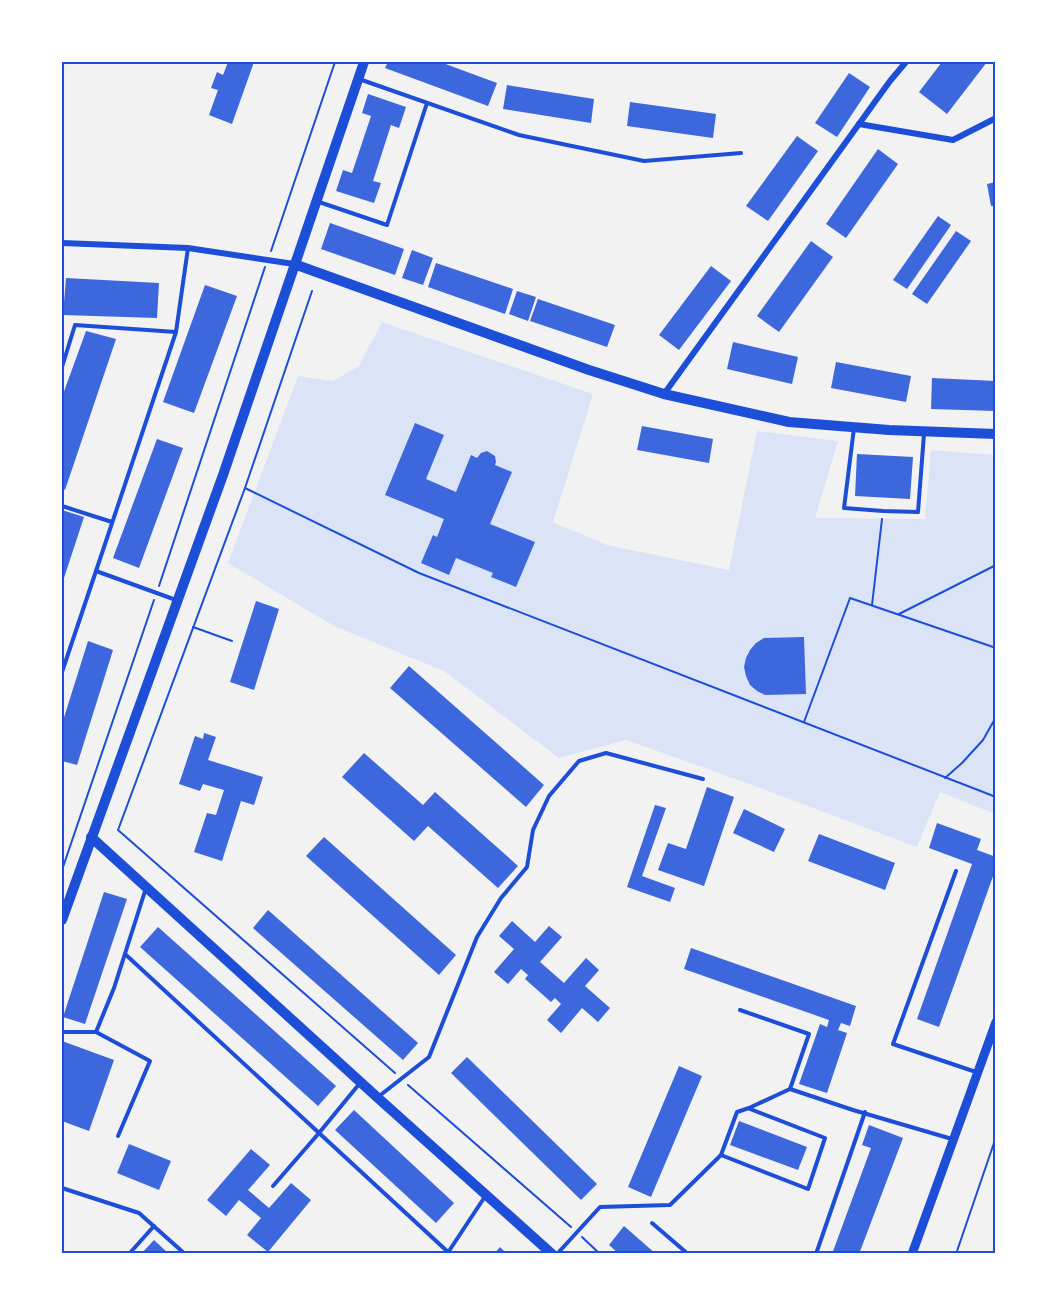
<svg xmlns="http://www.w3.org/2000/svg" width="1057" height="1315" font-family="'Open Sans',sans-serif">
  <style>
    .green { fill: #dbe4f7 }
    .building { fill: #3d67dc }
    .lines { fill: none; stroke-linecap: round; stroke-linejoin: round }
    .path { stroke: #1d4ed8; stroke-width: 2 }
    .service { stroke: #1d4ed8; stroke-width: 4 }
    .minor { stroke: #1d4ed8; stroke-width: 6 }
    .tertiary { stroke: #1d4ed8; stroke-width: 9 }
    .secondary { stroke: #1d4ed8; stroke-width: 10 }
    .neatline { fill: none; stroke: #1d4ed8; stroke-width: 2 }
  </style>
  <rect width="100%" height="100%" fill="#f2f2f2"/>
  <!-- green -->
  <path class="green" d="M382 322 593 394 553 522 607 545 729 570 757 431 838 441 815 518 925 519 931 450 995 455V814L940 792 917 847 744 782 626 740 559 758 444 671 334 626 228 563 298 376 333 381 359 366Z"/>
  <!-- building -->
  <g class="building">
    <path d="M228 62H254L232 124 209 115 218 90 211 88 217 72 223 75Z"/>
    <path d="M388 62H440L497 83 488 106 385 68Z"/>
    <path d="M942 62H987L947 114 919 92Z"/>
    <path d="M849 73 870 87 837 137 815 123Z"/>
    <path d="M507 85 594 99 591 123 503 109Z"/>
    <path d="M368 94 406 107 399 128 391 125 373 181 381 183 374 203 336 191 343 170 352 173 371 116 362 113Z"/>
    <path d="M630 102 716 114 713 138 627 126Z"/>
    <path d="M797 136 818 151 768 221 746 206Z"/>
    <path d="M878 149 898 164 846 238 826 224Z"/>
    <path d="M996 182V206H991L987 184Z"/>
    <path d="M938 216 951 225 907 289 893 280Z"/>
    <path d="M330 223 404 249 395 275 321 249Z"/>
    <path d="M956 231 971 241 927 304 912 294Z"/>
    <path d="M811 241 833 257 779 332 757 316Z"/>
    <path d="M412 250 433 258 423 285 402 278Z"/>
    <path d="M436 263 513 289 505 314 428 287Z"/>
    <path d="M711 266 731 281 679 350 659 335Z"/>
    <path d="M66 278 159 283 157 318 63 315Z"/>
    <path d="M205 285 237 296 194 413 163 402Z"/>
    <path d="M517 291 536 297 528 321 509 314Z"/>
    <path d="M538 299 615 325 607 347 530 321Z"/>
    <path d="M86 331 116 339 65 490 62 488V397Z"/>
    <path d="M733 342 798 357 792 384 727 369Z"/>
    <path d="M836 362 911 376 906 402 831 388Z"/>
    <path d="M932 378 996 381V411L931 409Z"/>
    <path d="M415 423 444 435 426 479 456 492 471 455 477 458 481 453 487 451 495 456 496 462 495 465 512 472 490 524 535 542 516 587 491 577 493 573 456 558 449 575 421 563 433 535 437 537 444 519 385 495Z"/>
    <path d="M642 426 713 439 709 463 637 450Z"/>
    <path d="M157 439 183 448 139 568 113 558Z"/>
    <path d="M857 454 913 457 910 499 855 496Z"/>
    <path d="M62 510 84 517 62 584Z"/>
    <path d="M256 601 279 609 254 690 230 682Z"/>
    <path d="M804 637 806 694 765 695 757 691 750 685 746 676 744 667 746 658 750 650 756 643 764 638Z"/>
    <path d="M88 641 113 650 77 765 62 761V724Z"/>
    <path d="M409 666 544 785 526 807 390 688Z"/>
    <path d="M204 733 216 737 208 760 263 777 254 805 241 801 222 861 194 852 207 813 216 815 224 790 203 784 200 791 179 784 195 736 203 739Z"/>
    <path d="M364 753 423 805 435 792 518 866 498 888 428 826 414 841 342 777Z"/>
    <path d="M707 787 734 797 704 886 658 870 668 843 686 849Z"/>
    <path d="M655 805 666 808 642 876 675 888 670 902 627 887Z"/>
    <path d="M744 809 785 829 774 852 733 833Z"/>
    <path d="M937 823 981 839 977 850 996 857V868L939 1027 917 1019 972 864 929 848Z"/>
    <path d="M819 834 895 863 885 890 808 861Z"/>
    <path d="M324 837 456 955 439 975 306 856Z"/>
    <path d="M104 892 127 899 85 1024 63 1017Z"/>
    <path d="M268 910 418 1043 403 1060 253 928Z"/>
    <path d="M512 921 535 942 549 926 562 937 540 962 564 983 586 958 599 970 585 986 610 1008 598 1022 582 1008 561 1033 547 1020 561 1004 555 998 551 1002 525 979 528 975 521 969 508 984 494 972 514 949 499 936Z"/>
    <path d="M158 927 336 1086 318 1106 140 947Z"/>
    <path d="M691 948 856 1006 850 1026 841 1023 838 1030 847 1033 827 1093 799 1084 820 1024 827 1027 829 1020 684 969Z"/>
    <path d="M62 1041 114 1060 89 1131 62 1121Z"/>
    <path d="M467 1057 597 1184 581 1200 451 1073Z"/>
    <path d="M679 1066 702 1076 651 1197 628 1187Z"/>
    <path d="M354 1110 454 1203 436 1223 335 1130Z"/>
    <path d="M739 1121 807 1147 798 1170 730 1145Z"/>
    <path d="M869 1125 903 1138 859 1254H832L871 1148 862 1145Z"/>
    <path d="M129 1144 171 1161 159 1190 117 1173Z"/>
    <path d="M251 1149 270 1165 248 1190 269 1208 291 1183 311 1200 268 1252 247 1235 261 1218 239 1200 226 1216 207 1200Z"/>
    <path d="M624 1226 656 1254H619L609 1245Z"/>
    <path d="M154 1240 169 1254H141Z"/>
    <path d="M500 1247 507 1254H494Z"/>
  </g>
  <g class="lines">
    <!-- path -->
    <g class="path">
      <path d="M271 251 335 62"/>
      <path d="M312 291 245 488 118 830 395 1073"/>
      <path d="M245 488 419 573 996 797"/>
      <path d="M159 586 265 267"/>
      <path d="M872 605 882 519"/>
      <path d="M899 614 996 565"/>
      <path d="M193 627 232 641"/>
      <path d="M804 722 850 598 996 648"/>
      <path d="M945 778 962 763 983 740 996 717"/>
      <path d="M62 870 154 600"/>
      <path d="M408 1085 571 1227"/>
      <path d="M582 1237 600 1254"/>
      <path d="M956 1254 996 1137"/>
    </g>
    <!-- service -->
    <g class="service">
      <path d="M359 79 519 135 644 161 741 153"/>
      <path d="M319 202 387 225 427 103"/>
      <path d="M62 367 75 325 176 332"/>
      <path d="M854 428 844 508 883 511 918 512 924 434"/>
      <path d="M62 506 112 522"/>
      <path d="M96 571 176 332 188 248"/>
      <path d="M62 672 96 571 176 600"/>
      <path d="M956 871 893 1044 976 1072"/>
      <path d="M125 954 448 1252"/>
      <path d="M62 1032H96L150 1061 118 1136"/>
      <path d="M96 1032 114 988 146 888"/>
      <path d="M790 1089 853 1110 952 1139"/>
      <path d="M378 1097 429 1057 477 937 501 898 527 867 533 830 549 796 579 761 606 753 703 779"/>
      <path d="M62 1136V1137"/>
      <path d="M721 1155 808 1189 825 1138 750 1109"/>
      <path d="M273 1186 319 1133 360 1083"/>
      <path d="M62 1188 139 1213 185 1254"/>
      <path d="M652 1223 688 1254"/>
      <path d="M129 1254 154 1226"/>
      <path d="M447 1254 486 1195"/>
      <path d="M557 1254 600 1207 670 1205 721 1155 737 1112 749 1108 790 1089 809 1034 740 1010"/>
      <path d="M816 1254 865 1112"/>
    </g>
    <!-- minor -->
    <g class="minor">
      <path d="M859 124 953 140 996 118"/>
      <path d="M62 243 188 248 294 264"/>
      <path d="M664 394 890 81 906 62"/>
    </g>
    <!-- tertiary -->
    <path class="tertiary" d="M912 1254 996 1022"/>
    <!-- secondary -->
    <g class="secondary">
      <path d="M294 264 589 370 664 394 789 422 889 430 996 434"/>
      <path d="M91 837 378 1098 552 1254"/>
      <path d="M62 920 223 475 364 62"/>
    </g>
  </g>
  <!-- border -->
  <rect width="1057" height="1315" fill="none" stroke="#ffffff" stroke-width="126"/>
  <rect x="63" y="63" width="931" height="1189" class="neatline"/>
</svg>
